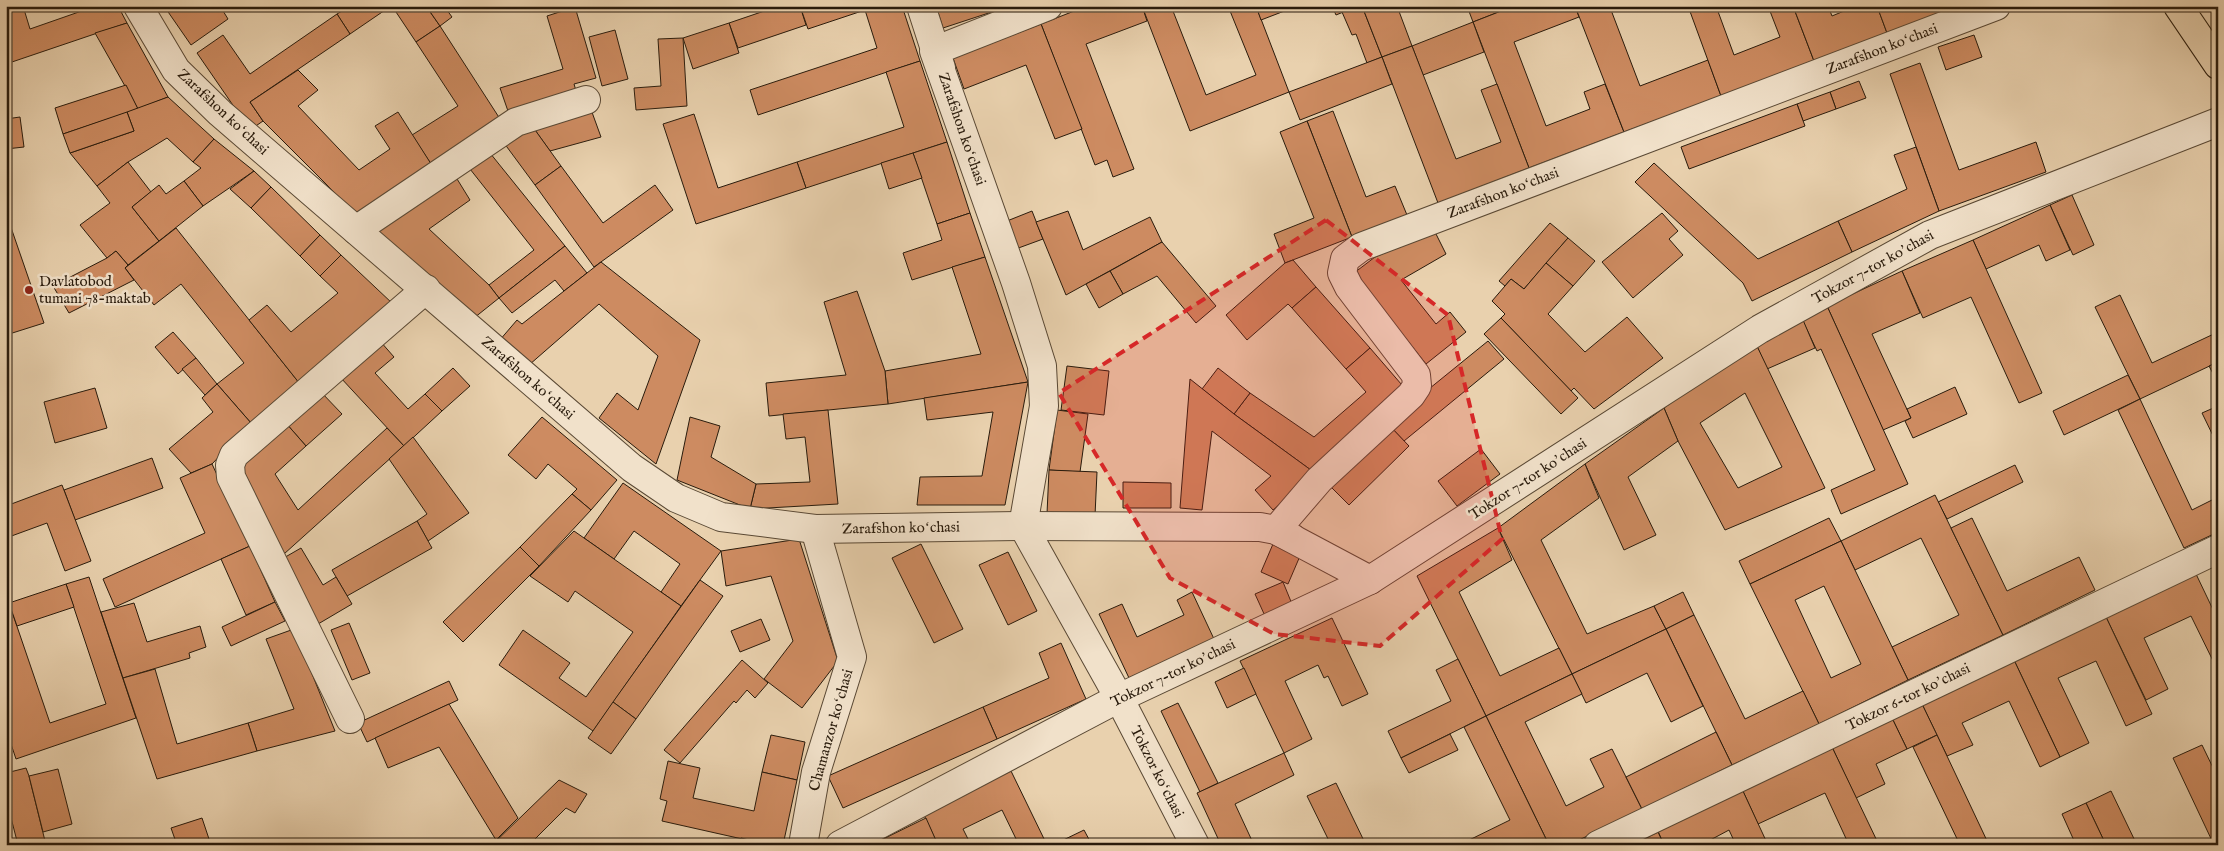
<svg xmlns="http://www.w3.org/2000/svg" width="2224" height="851" font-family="'IM FELL English',serif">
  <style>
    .building { fill: #cd8b61; stroke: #291b0c; fill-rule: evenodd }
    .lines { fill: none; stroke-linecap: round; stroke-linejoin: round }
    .minor-casing { stroke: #594834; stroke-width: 30 }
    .highway-casing { stroke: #291b0c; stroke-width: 30 }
    .minor { stroke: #f1e1ca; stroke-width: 28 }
    .highway { stroke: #e9d1ae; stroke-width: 28 }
    .marked { fill: #d62828; fill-opacity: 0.2; stroke: #d62828; stroke-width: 4; stroke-dasharray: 10 6; stroke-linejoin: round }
    .poi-dot { fill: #8f2418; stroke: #f1e1ca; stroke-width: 2 }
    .labels { text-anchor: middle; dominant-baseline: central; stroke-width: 5; stroke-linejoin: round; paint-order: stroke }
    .street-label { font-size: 15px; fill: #291b0c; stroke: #f1e1ca }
    .poi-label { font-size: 15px; fill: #291b0c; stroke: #f1e1ca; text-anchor: start }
  </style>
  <rect width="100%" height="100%" fill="#e9d1ae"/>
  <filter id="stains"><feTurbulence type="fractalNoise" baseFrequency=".004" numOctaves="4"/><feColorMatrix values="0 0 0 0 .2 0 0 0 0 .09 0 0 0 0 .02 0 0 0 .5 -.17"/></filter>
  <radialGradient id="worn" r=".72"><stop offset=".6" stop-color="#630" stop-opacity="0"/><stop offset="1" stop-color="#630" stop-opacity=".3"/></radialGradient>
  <!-- building -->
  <g class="building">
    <path d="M6 6H23L30 29 96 6H118L127 23 6 64Z"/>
    <path d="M164 6H198L200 9 204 6H220L228 19 191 45Z"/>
    <path d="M350 6H391L350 34 337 14Z"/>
    <path d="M392 6H426L440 26 416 42Z"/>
    <path d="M426 6H444L452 17 440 26Z"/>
    <path d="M779 6H800L806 25 738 48 729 23Z"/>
    <path d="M800 6H902L920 61 758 115 750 90 877 48 865 10 808 29Z"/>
    <path d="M936 6H1010L943 28Z"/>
    <path d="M1087 6H1142L1147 21 1086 44 1134 169 1113 177 1107 160 1095 165 1041 24Z"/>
    <path d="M1142 6H1171L1206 95 1256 75 1228 6H1256L1289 92 1190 131Z"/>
    <path d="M1256 6H1286L1287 10 1261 20Z"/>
    <path d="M1332 6H1358L1336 15Z"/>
    <path d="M1358 6H1362L1382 57 1367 63 1356 34 1352 35 1342 12Z"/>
    <path d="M1362 6H1397L1412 46 1382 57Z"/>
    <path d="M1467 6H1514L1473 22Z"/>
    <path d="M1514 6H1575L1579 17 1514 42 1546 126 1590 109 1584 92 1605 84 1624 132 1529 168 1473 22Z"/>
    <path d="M1575 6H1622L1611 10 1640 86 1708 60 1721 96 1624 132Z"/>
    <path d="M1688 6H1716L1734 55 1780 37 1768 6H1793L1814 61 1721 96Z"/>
    <path d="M1793 6H1828L1832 16 1849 9 1847 6H1877L1887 33 1814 61Z"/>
    <path d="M1877 6H1961L1887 33Z"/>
    <path d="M575 7 596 78 574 84 577 94 509 114 500 88 563 69 547 16Z"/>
    <path d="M337 14 350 34 250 102 263 121 250 130 197 53 223 35 250 74Z"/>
    <path d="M1473 22 1484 52 1423 75 1412 46Z"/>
    <path d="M127 23 168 97 138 109 95 33Z"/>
    <path d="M729 23 739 53 693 69 683 38Z"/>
    <path d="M1041 24 1082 129 1055 139 1026 65 964 89 953 58Z"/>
    <path d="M440 26 502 122 433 167 412 135 458 106 416 42Z"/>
    <path d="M615 30 628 79 602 86 589 37Z"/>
    <path d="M1974 35 1982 57 1946 70 1938 47Z"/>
    <path d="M683 38 687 106 636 110 634 88 661 86 658 39Z"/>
    <path d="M1412 46 1456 159 1501 142 1481 90 1497 84 1529 168 1438 203 1382 57Z"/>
    <path d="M1382 57 1392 84 1300 120 1289 92Z"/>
    <path d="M920 61 947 142 806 188 797 162 904 127 886 72Z"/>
    <path d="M1920 63 1959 170 2036 142 2046 172 1939 211 1890 74Z"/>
    <path d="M298 70 318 90 298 106 359 170 390 149 375 126 398 112 433 167 357 215 263 121 250 102Z"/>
    <path d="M1859 81 1866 98 1836 109 1830 92Z"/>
    <path d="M126 85 138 109 63 134 55 108Z"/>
    <path d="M1830 92 1836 109 1803 121 1797 104Z"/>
    <path d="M168 97 214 139 193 162 167 138 128 162 97 186 70 153 134 131 127 112Z"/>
    <path d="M589 104 601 137 550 151 530 123Z"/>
    <path d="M1797 104 1805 126 1689 169 1681 147Z"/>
    <path d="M1333 111 1366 197 1395 186 1407 215 1352 237 1307 121Z"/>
    <path d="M127 112 134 131 70 153 63 134Z"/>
    <path d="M694 114 718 188 797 162 806 188 696 224 663 124Z"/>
    <path d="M20 117 24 147 6 149V119Z"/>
    <path d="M1307 121 1352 237 1285 263 1274 234 1314 218 1280 132Z"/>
    <path d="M530 123 561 166 535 185 504 143Z"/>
    <path d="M214 139 254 171 203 206 184 181 201 168 193 162Z"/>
    <path d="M947 142 970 213 937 224 913 153Z"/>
    <path d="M1916 147 1939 211 1852 252 1838 221 1907 189 1894 155Z"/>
    <path d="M490 153 565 246 499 298 489 285 534 250 470 169Z"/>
    <path d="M913 153 922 178 889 189 881 163Z"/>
    <path d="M128 162 151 192 132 207 159 241 128 265 116 251 107 258 80 225 110 203 97 186Z"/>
    <path d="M1654 163 1758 259 1838 221 1852 252 1752 301 1743 283 1635 182Z"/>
    <path d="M561 166 603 223 655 185 673 210 594 267 535 185Z"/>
    <path d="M254 171 271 187 251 208 230 189Z"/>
    <path d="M454 174 470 200 429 229 489 285 499 298 474 318 377 231Z"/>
    <path d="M184 181 203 206 159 241 132 207 159 185 166 194Z"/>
    <path d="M271 187 320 235 300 256 251 208Z"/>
    <path d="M2072 195 2094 245 2073 255 2050 205Z"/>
    <path d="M2050 205 2070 250 2046 261 2039 245 1986 269 1973 240Z"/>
    <path d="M1032 211 1043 239 1013 250 1002 223Z"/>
    <path d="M1068 211 1083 250 1150 217 1162 242 1066 295 1036 222Z"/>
    <path d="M6 213 44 323 6 335Z"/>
    <path d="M970 213 985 257 912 280 903 253 942 240 937 224Z"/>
    <path d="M1662 213 1678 231 1669 239 1683 255 1633 298 1602 262Z"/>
    <path d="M1550 223 1568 238 1524 289 1511 279 1505 286 1499 281Z"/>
    <path d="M176 228 300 384 251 423 217 384 244 363 181 284 154 305 125 268Z"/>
    <path d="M1435 232 1446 254 1401 280 1436 324 1450 312 1466 332 1426 364 1354 273 1375 257Z"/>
    <path d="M320 235 341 255 320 276 300 256Z"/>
    <path d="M1568 238 1595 261 1573 286 1546 263Z"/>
    <path d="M1973 240 2042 393 2019 403 1971 297 1923 318 1902 271Z"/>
    <path d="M1162 242 1216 306 1196 323 1157 276 1123 294 1110 271Z"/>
    <path d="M565 246 587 273 564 291 555 280 512 313 499 298Z"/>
    <path d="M116 251 128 265 125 268 134 280 69 313 53 286 107 258Z"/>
    <path d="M341 255 393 304 300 384 249 320 267 305 291 332 338 293 320 276Z"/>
    <path d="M985 257 1028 382 888 404 885 371 981 354 952 267Z"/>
    <path d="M1293 260 1316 287 1292 308 1288 304 1247 340 1226 315 1285 263Z"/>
    <path d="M601 262 700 340 656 464 599 418 617 393 638 410 658 356 599 304 529 365 499 341 517 320 522 324Z"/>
    <path d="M1546 263 1573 286 1548 314 1585 352 1627 317 1663 358 1594 409 1574 388 1571 391 1501 318 1505 314 1492 301 1511 279 1524 289Z"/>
    <path d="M1110 271 1123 294 1099 308 1086 284Z"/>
    <path d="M1902 271 1920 313 1872 334 1911 418 1883 430 1827 306Z"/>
    <path d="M1316 287 1370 348 1346 369 1292 308Z"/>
    <path d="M857 291 885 371 888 404 769 416 766 383 846 375 824 302Z"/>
    <path d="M2120 295 2152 363 2218 332V362L2140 399 2095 307Z"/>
    <path d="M1827 306 1908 484 1841 514 1831 490 1875 470 1821 349 1817 351 1801 317Z"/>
    <path d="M1501 318 1578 398 1561 414 1484 334Z"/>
    <path d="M1803 320 1815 348 1767 369 1755 342Z"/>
    <path d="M173 332 196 358 178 374 155 347Z"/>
    <path d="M380 341 394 357 375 373 408 409 425 394 442 411 404 446 340 377Z"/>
    <path d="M1488 341 1504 359 1404 441 1387 423Z"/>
    <path d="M1755 342 1825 488 1725 530 1678 441 1664 408ZM1745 393 1782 467 1738 488 1700 423Z"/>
    <path d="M1370 348 1408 392 1315 473 1234 414 1250 393 1314 437 1366 392 1346 369Z"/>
    <path d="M196 358 217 384 205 395 182 369Z"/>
    <path d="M2218 362V383L2209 366Z"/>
    <path d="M1067 366 1109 371 1104 415 1061 410Z"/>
    <path d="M453 368 470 386 442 411 425 394Z"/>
    <path d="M1218 368 1250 393 1234 414 1202 389Z"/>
    <path d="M2128 375 2140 399 2064 435 2053 411Z"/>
    <path d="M1190 379 1234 414 1315 473 1273 510 1255 490 1271 476 1212 431 1202 510 1180 508Z"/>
    <path d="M1028 382 1005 505H917L920 477 982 476 993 412 927 420 924 398Z"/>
    <path d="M217 384 251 423 212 464 191 473 169 449 213 412 202 398Z"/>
    <path d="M1955 387 1967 414 1913 438 1905 421 1911 418 1907 409Z"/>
    <path d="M95 388 107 428 55 443 44 402Z"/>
    <path d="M320 391 342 414 306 446 285 422Z"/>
    <path d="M2140 399 2192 510 2218 497V532L2184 548 2118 410Z"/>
    <path d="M2218 406V446L2202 413Z"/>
    <path d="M1664 408 1678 441 1628 477 1656 535 1624 550 1585 464Z"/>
    <path d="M828 410 838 504 750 509 756 484 810 482 805 437 786 439 783 414Z"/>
    <path d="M1057 410 1088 414 1080 472 1049 470Z"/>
    <path d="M542 417 617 480 591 510 572 494 577 489 548 464 536 479 508 455Z"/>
    <path d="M690 417 720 426 711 457 756 484 750 509 677 480Z"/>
    <path d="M285 422 306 446 275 474 298 510 387 428 404 446 284 554 239 464Z"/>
    <path d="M1387 423 1409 446 1349 505 1326 482Z"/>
    <path d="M413 437 469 513 428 541 417 521 427 514 389 459Z"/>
    <path d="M1481 449 1500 474 1457 506 1438 481Z"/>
    <path d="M152 458 163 488 75 520 64 490Z"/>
    <path d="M212 464 250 546 115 607 103 579 205 533 180 478Z"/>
    <path d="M1585 464 1599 498 1541 540 1587 634 1654 606 1666 629 1572 674 1498 528Z"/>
    <path d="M2015 465 2023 482 1947 519 1938 502Z"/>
    <path d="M1049 470 1097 472 1095 516 1047 514Z"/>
    <path d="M1123 482 1171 483V508H1123Z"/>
    <path d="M623 483 721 551 681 606 661 592 680 564 634 531 614 559 584 538Z"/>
    <path d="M62 485 91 561 65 571 47 523 6 538V506Z"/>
    <path d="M572 494 591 510 539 566 520 547Z"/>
    <path d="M1935 495 2003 635 1908 680 1892 647 1959 615 1921 538 1855 570 1841 541Z"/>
    <path d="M1829 518 1841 541 1750 584 1739 561Z"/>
    <path d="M1972 518 2007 591 2079 557 2095 590 2003 635 1951 528Z"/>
    <path d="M417 521 432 548 347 596 332 570Z"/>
    <path d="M1498 528 1512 560 1459 592 1500 676 1559 648 1572 674 1486 716 1417 576Z"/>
    <path d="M574 531 681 606 593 731 499 665 523 630 570 663 559 678 586 697 633 632 575 591 568 602 530 576Z"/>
    <path d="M799 539 838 661 802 708 764 679 793 641 771 576 726 586 721 551Z"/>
    <path d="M1841 541 1908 680 1819 724 1750 584ZM1824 586 1861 664 1831 678 1795 600Z"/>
    <path d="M921 544 963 629 934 643 892 558Z"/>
    <path d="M1273 544 1300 556 1288 584 1261 572Z"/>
    <path d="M250 546 275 602 246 615 221 559Z"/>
    <path d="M520 547 539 566 463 642 443 622Z"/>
    <path d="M301 548 323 585 336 577 352 604 313 627 275 563Z"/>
    <path d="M1008 552 1037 611 1008 625 979 565Z"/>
    <path d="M2196 574 2218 620V671L2191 616 2144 638 2168 689 2146 700 2106 617Z"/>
    <path d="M89 577 136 718 16 759 6 729V604L9 603 50 723 106 704 66 584Z"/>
    <path d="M700 580 723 596 636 719 613 702Z"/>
    <path d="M1283 582 1292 604 1265 616 1255 594Z"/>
    <path d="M66 584 74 607 17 626 9 603Z"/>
    <path d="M1192 592 1214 639 1129 678 1099 614 1122 604 1137 637 1184 615 1177 600Z"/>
    <path d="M1683 592 1694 615 1666 629 1654 606Z"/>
    <path d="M275 602 285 621 231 646 222 627Z"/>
    <path d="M134 603 147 642 200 626 206 647 189 653 190 658 123 678 101 612Z"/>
    <path d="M1694 615 1745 719 1803 691 1819 724 1732 765 1666 629Z"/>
    <path d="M2106 617 2152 714 2126 726 2096 661 2058 678 2089 743 2060 757 2014 660Z"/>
    <path d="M1332 618 1368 694 1342 706 1328 676 1324 678 1318 665 1285 681 1312 739 1284 753 1240 661Z"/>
    <path d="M761 619 770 640 740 652 731 631Z"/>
    <path d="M349 623 370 673 352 680 331 630Z"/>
    <path d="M294 629 335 731 257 751 248 723 294 709 266 639Z"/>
    <path d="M1666 629 1703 706 1671 722 1647 673 1586 703 1572 674Z"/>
    <path d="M1061 643 1086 699 997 739 983 707 1049 678 1039 653Z"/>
    <path d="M1458 659 1486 716 1401 758 1388 731 1451 701 1436 670Z"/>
    <path d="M742 660 768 683 755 698 747 690 736 703 734 701 680 763 664 750Z"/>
    <path d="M2014 660 2060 757 2040 767 2009 701 1962 723 1973 745 1947 756 1922 704Z"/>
    <path d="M1244 668 1256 694 1227 708 1215 682Z"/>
    <path d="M155 669 177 744 248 723 257 751 157 779 123 678Z"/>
    <path d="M1572 674 1582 694 1525 722 1566 806 1604 787 1590 759 1612 749 1642 809 1569 845H1549L1486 716Z"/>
    <path d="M449 681 458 700 367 742 358 723Z"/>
    <path d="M613 702 636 719 611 754 588 738Z"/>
    <path d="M1178 703 1218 783 1200 792 1161 711Z"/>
    <path d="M449 704 518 818 496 840 439 747 388 768 375 738Z"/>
    <path d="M1922 704 1937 735 1907 749 1892 718Z"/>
    <path d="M983 707 997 739 843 808 828 776Z"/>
    <path d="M1486 716 1549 845H1459L1510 820 1464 727Z"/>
    <path d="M1892 718 1907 749 1876 764 1885 784 1856 798 1832 747Z"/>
    <path d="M1716 732 1732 765 1642 809 1626 777Z"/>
    <path d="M1450 734 1458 750 1409 773 1401 758Z"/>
    <path d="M771 735 805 742 797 780 762 772Z"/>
    <path d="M1937 735 1947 756 1989 845H1960L1913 747Z"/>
    <path d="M2202 745 2218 778V845H2214L2173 758Z"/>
    <path d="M1832 747 1879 845H1849L1825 793 1758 824 1742 789Z"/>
    <path d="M1284 753 1294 775 1235 804 1254 845H1221L1197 793Z"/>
    <path d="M668 761 700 768 693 798 754 811 762 772 797 780 783 845H769L662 821 667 801 660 799Z"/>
    <path d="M26 768 29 776 46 845H18L8 806H6V773Z"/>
    <path d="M58 769 72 824 43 832 29 776Z"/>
    <path d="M1011 771 1047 845H1019L1002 810 963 829 971 845H938L923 813Z"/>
    <path d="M559 780 587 794 575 813 566 808 529 845H492Z"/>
    <path d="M1336 783 1366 845H1331L1307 796Z"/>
    <path d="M1742 789 1768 845H1736L1729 830 1701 845H1664L1657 829Z"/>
    <path d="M2111 791 2137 845H2106L2086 803Z"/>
    <path d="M2086 803 2106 845H2076L2062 814Z"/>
    <path d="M202 818 211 845H177L171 828Z"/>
    <path d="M926 818 938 845H871Z"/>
    <path d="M1084 830 1092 845H1053Z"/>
    <path d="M1658 832 1664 845H1632Z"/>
    <path d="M741 838 769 845H741Z"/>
    <path d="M1443 840 1445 845H1433Z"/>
  </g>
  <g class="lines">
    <defs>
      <g id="minor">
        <path d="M138 6 176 70 220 113 632 468 676 498 721 517 815 529 1023 526 1260 527 1276 530 1370 580"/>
        <path d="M921 6 941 68"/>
        <path d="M1048 6 934 51 1016 283 1042 366 1044 406 1023 526 1119 698 1195 845"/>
        <path d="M356 230 516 122 586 100"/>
        <path d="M1292 538 1276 530 1319 480 1411 395 1417 386 1416 375 1349 287 1342 273 1345 259 1361 247 1996 6"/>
        <path d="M350 719 231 477 230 465 234 455 426 289"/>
        <path d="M803 845 816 772 852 657 815 529"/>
        <path d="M840 845 1119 698 1370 580 1760 329 1930 235 2218 122"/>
        <path d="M1598 845 2218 549"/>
      </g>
      <path id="highway" d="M2178 6 2218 65"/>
    </defs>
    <!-- minor casing -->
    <use href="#minor" class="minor-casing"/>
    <!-- highway casing -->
    <use href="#highway" class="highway-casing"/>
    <!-- minor -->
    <use href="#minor" class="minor"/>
    <!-- highway -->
    <use href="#highway" class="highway"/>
  </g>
  <!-- marked area -->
  <path class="marked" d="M1326 220 1448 315 1502 539 1380 646 1274 634 1170 578 1059 393Z"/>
  <!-- markers -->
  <circle class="poi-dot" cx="29" cy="290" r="5"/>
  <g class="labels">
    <!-- street labels -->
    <g class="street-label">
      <text transform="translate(1882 49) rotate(-21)">Zarafshon koʻchasi</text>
      <text transform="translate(223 112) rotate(43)">Zarafshon koʻchasi</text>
      <text transform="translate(962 129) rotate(71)">Zarafshon koʻchasi</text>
      <text transform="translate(1503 193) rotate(-21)">Zarafshon koʻchasi</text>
      <text transform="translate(1873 267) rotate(-29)">Tokzor 7-tor koʼchasi</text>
      <text transform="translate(528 378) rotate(41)">Zarafshon koʻchasi</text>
      <text transform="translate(1528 479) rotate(-33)">Tokzor 7-tor koʼchasi</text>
      <text transform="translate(901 528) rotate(-1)">Zarafshon koʻchasi</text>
      <text transform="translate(1173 673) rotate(-26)">Tokzor 7-tor koʼchasi</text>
      <text transform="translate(1908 697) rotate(-26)">Tokzor 6-tor koʼchasi</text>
      <text transform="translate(831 730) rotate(-74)">Chamanzor koʻchasi</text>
      <text transform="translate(1157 772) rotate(63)">Tokzor koʻchasi</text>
    </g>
    <!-- poi labels -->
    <g class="poi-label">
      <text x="39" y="281">Davlatobod<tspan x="39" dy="17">tumani 78-maktab</tspan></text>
    </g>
  </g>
  <!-- margin -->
  <rect width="2224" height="851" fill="none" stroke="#e9d1ae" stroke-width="25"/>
  <rect x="8" y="8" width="2209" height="836" fill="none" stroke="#291b0c" stroke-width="2.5"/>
  <rect x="12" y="12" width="2199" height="826" fill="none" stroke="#291b0c"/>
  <rect width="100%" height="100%" filter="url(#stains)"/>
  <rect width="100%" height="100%" fill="url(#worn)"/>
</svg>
